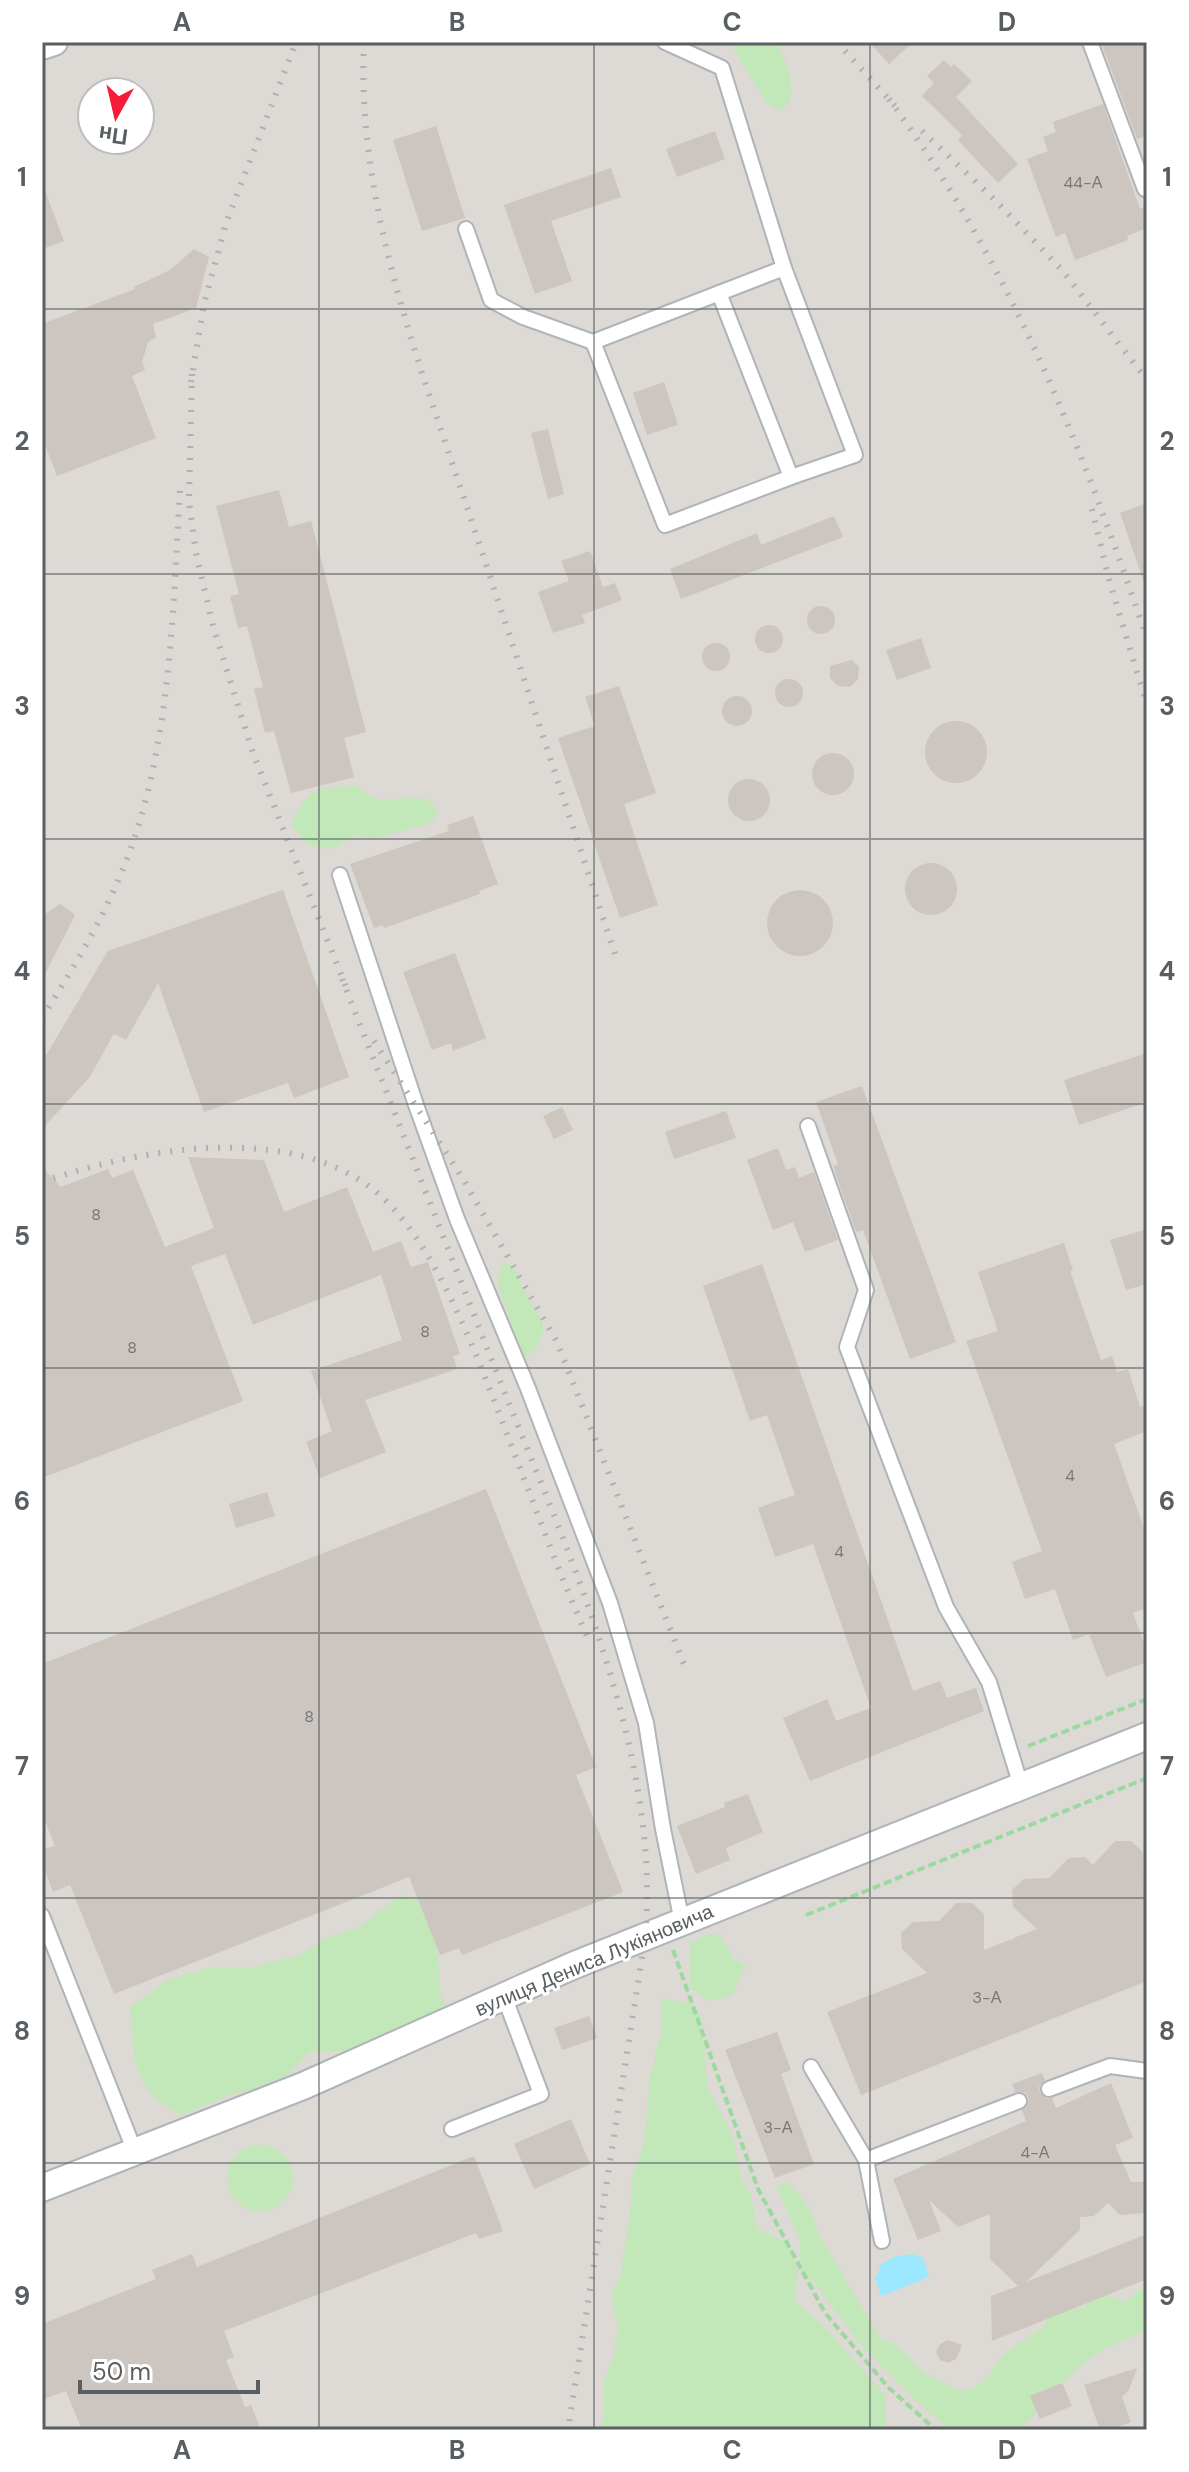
<svg xmlns="http://www.w3.org/2000/svg" width="1189" height="2472" font-family="'DM Sans',sans-serif">
  <style>
    .industrial { fill: #ddd9d4; fill-rule: evenodd }
    .green { fill: #c2e7b8 }
    .water { fill: #9ce9ff }
    .building { fill: #ccc5c0 }
    .lines { fill: none; stroke-linecap: round; stroke-linejoin: round }
    .service-casing { stroke: #b0b4b8; stroke-width: 18 }
    .minor-casing { stroke: #b0b4b8; stroke-width: 30 }
    .path { stroke: #9bd99e; stroke-width: 4; stroke-dasharray: 8 4; stroke-linecap: butt }
    .service { stroke: #fff; stroke-width: 14 }
    .minor { stroke: #fff; stroke-width: 26 }
    .rail { stroke: #afb0b1; stroke-width: 6; stroke-dasharray: 2 10; stroke-linecap: butt }
    .grid { fill: none; stroke: #585e61; stroke-width: 2; stroke-opacity: 0.55 }
    .labels { text-anchor: middle; dominant-baseline: central; stroke-width: 6; stroke-linejoin: round; paint-order: stroke }
    .number-label { font-size: 16px; fill: #757879 }
    .street-label { font-size: 20px; fill: #585e61; stroke: #fff }
    .neatline { fill: none; stroke: #585e61; stroke-width: 3 }
    .grid-label { font-size: 26px; text-anchor: middle; font-weight: bold; fill: #585e61 }
  </style>
  <rect width="100%" height="100%" fill="#ede7df"/>
  <!-- industrial -->
  <path class="industrial" d="M42 42H1147V2430H42ZM92 92H140V140H92Z"/>
  <!-- green -->
  <g class="green">
    <path d="M729 42H776C788 63 793 79 790 103L778 110 767 103Z"/>
    <path d="M356 786C362 790 371 798 378 799 400 803 422 788 438 810L433 820 426 825 374 838 354 835 333 849 308 845 291 825C306 787 319 787 356 786Z"/>
    <path d="M504 1261 518 1272 520 1284 543 1323V1332L537 1348 526 1357C511 1341 514 1336 509 1316 502 1292 492 1287 504 1261Z"/>
    <path d="M401 1895 429 1905 440 1972V1994L450 2013 371 2051H310L278 2085 233 2094 181 2115C130 2089 134 2057 130 2007L169 1979 213 1967 250 1968 300 1955 326 1938 359 1927Z"/>
    <path d="M719 1934 732 1955H729L745 1966 733 1995 708 2001 690 1987V1944L704 1935Z"/>
    <path d="M661 1998 693 2004 701 2016 708 2089 731 2131 742 2180 751 2194 757 2228 789 2244 798 2271 794 2300 827 2330 886 2396 885 2430H600L604 2416V2383L614 2355 618 2328 611 2296 621 2273 631 2204V2178L641 2154 647 2121 649 2081 661 2032Z"/>
    <circle cx="260" cy="2178" r="33"/>
    <path d="M788 2183C804 2199 813 2210 817 2231L880 2338 897 2345 925 2374 961 2391 974 2388 990 2375 997 2362 1010 2349 1042 2328 1051 2315 1086 2306 1100 2292 1126 2302 1139 2290 1147 2288V2327C1134 2340 1113 2342 1097 2353 1067 2374 1045 2405 1019 2430H952L926 2410 860 2344 814 2282 801 2271 800 2240 776 2186Z"/>
  </g>
  <!-- water -->
  <path class="water" d="M913 2254 923 2258 929 2277 881 2296 875 2279 882 2263 897 2256Z"/>
  <!-- building -->
  <g class="building">
    <path d="M869 42H913L889 64Z"/>
    <path d="M1101 42H1147V135L1137 139Z"/>
    <path d="M944 60 951 67 954 64 972 81 956 97 1018 164 998 183 958 140 962 135 922 96 934 83 927 76Z"/>
    <path d="M1103 104 1140 209 1147 206V228L1127 236 1128 240 1075 260 1065 233 1056 237 1027 159 1048 151 1043 137 1056 132 1053 122Z"/>
    <path d="M436 126 465 218 422 231 393 140Z"/>
    <path d="M715 131 725 159 677 177 666 149Z"/>
    <path d="M611 168 621 197 551 221 572 281 535 294 504 205Z"/>
    <path d="M44 188 64 241 42 249V189Z"/>
    <path d="M194 249 209 257 196 308 153 324 156 337 148 342 142 362 145 370 132 376 156 438 57 476 42 437V324L135 289 134 287 170 270Z"/>
    <path d="M664 382 678 425 647 435 633 393Z"/>
    <path d="M548 429 564 494 548 499 531 433Z"/>
    <path d="M279 490 289 527 311 521 366 732 344 738 354 777 291 793 274 731 265 733 254 689 263 687 247 626 238 628 230 596 239 594 216 506Z"/>
    <path d="M1147 503V581L1144 582 1120 513Z"/>
    <path d="M834 516 843 537 681 599 670 569 757 533 761 545Z"/>
    <path d="M590 551 603 587 615 583 622 600 582 615 585 623 553 633 538 592 569 581 561 561Z"/>
    <circle cx="821" cy="620" r="14"/>
    <circle cx="769" cy="639" r="14"/>
    <path d="M921 638 931 668 897 680 886 650Z"/>
    <circle cx="716" cy="657" r="14"/>
    <path d="M852 660 859 667 858 679 850 687 838 686 830 678V666Z"/>
    <circle cx="789" cy="693" r="14"/>
    <path d="M619 686 656 793 624 804 658 905 620 918 558 738 595 726 585 697Z"/>
    <circle cx="737" cy="711" r="15"/>
    <circle cx="956" cy="752" r="31"/>
    <circle cx="833" cy="774" r="21"/>
    <circle cx="749" cy="800" r="21"/>
    <path d="M473 816 498 884 479 891 480 894 384 928 383 925 374 928 350 864 449 831 447 825Z"/>
    <circle cx="931" cy="889" r="26"/>
    <circle cx="800" cy="923" r="33"/>
    <path d="M283 890 349 1077 294 1098 288 1083 204 1112 158 983 126 1040 114 1034 89 1078 42 1129V1062L108 951Z"/>
    <path d="M60 904 75 915 42 980V916Z"/>
    <path d="M455 953 486 1038 453 1051 451 1043 432 1050 403 972Z"/>
    <path d="M1147 1053V1102L1079 1125 1064 1080Z"/>
    <path d="M862 1086 956 1342 910 1359 863 1230 856 1232 833 1166 838 1164 816 1102Z"/>
    <path d="M562 1107 573 1130 554 1139 543 1116Z"/>
    <path d="M726 1111 736 1138 674 1159 665 1132Z"/>
    <path d="M778 1148 786 1170 795 1167 799 1178 814 1172 838 1240 805 1252 793 1222 773 1230 747 1160Z"/>
    <path d="M188 1157 264 1160 284 1212 347 1187 373 1252 401 1241 411 1267 428 1262 460 1354 453 1356 457 1369 365 1400 386 1452 320 1478 306 1442 332 1431 311 1371 402 1340 381 1275 253 1325 225 1254 191 1266 243 1401 42 1478V1167L61 1187 108 1169 112 1178 133 1170 165 1247 214 1228Z"/>
    <path d="M1147 1229V1284L1126 1290 1110 1240Z"/>
    <path d="M1064 1243 1073 1270 1070 1271 1101 1360 1112 1356 1117 1372 1128 1369 1140 1407 1147 1404V1431L1114 1444 1147 1537V1608L1133 1613 1147 1652V1662L1106 1677 1089 1634 1073 1640 1055 1589 1025 1599 1012 1562 1042 1551 966 1341 998 1331 978 1272Z"/>
    <path d="M762 1264 913 1691 940 1681 947 1698 976 1688 984 1711 810 1781 783 1718 827 1699 836 1721 871 1708 813 1544 775 1557 758 1508 795 1495 767 1415 750 1421 703 1286Z"/>
    <path d="M486 1489 596 1767 576 1775 623 1892 462 1955 459 1948 440 1955 409 1877 114 1994 70 1885 53 1892 42 1862V1850L55 1846 42 1813V1664Z"/>
    <path d="M267 1492 275 1516 236 1528 229 1504Z"/>
    <path d="M748 1794 763 1832 726 1848 730 1860 696 1874 677 1826 725 1807 724 1803Z"/>
    <path d="M1115 1841H1131L1143 1852 1144 1887 1147 1885V1981L861 2095 827 2012 927 1973 902 1949 901 1933 913 1922 939 1921 956 1903H972L984 1914V1950L1012 1939 1013 1941V1938L1037 1929 1013 1907 1012 1890 1024 1879 1049 1878 1069 1858 1085 1857 1093 1865Z"/>
    <path d="M589 2016 597 2038 562 2050 554 2028Z"/>
    <path d="M777 2032 791 2070 781 2074 814 2164 775 2178 725 2050Z"/>
    <path d="M1042 2073 1045 2080 1039 2087 1040 2093 1047 2099 1052 2098 1056 2108 1111 2083 1133 2138 1115 2145 1131 2182H1147V2213L1120 2215 1108 2203 1094 2216 1080 2217V2230L1026 2282 1147 2234V2279L992 2341 991 2296 1018 2286 990 2259V2214L958 2227 929 2200 941 2231 918 2240 893 2179 1026 2121 1022 2110 1027 2107 1029 2098 1025 2093 1015 2092 1012 2084Z"/>
    <path d="M571 2119 590 2164 534 2189 514 2144Z"/>
    <path d="M474 2156 503 2231 479 2239 476 2233 224 2331 234 2357 226 2360 245 2407 251 2405 261 2430H82L66 2391 42 2400V2324L156 2279 152 2270 192 2254 197 2267Z"/>
    <path d="M948 2340 962 2345 956 2359 948 2363 940 2360 936 2352 940 2344Z"/>
    <path d="M1137 2368 1129 2390 1122 2397 1131 2422 1109 2430H1100L1084 2385Z"/>
    <path d="M1062 2383 1072 2406 1040 2419 1030 2396Z"/>
  </g>
  <g class="lines">
    <defs>
      <g id="service">
        <path d="M1090 42 1145 189"/>
        <path d="M466 229 491 300 523 317 593 342 784 268 722 68 665 42"/>
        <path d="M784 268 855 455 791 477"/>
        <path d="M593 342 665 525 791 477 719 293"/>
        <path d="M340 875 416 1105 457 1219 527 1386 610 1603 646 1723 663 1829 682 1922"/>
        <path d="M808 1126 866 1290 847 1347 946 1607 989 1682 1021 1786"/>
        <path d="M42 1916 135 2152"/>
        <path d="M811 2067 866 2160 882 2241"/>
        <path d="M1049 2089 1110 2066 1147 2071"/>
        <path d="M452 2129 541 2094 504 1996"/>
        <path d="M866 2160 1019 2101"/>
      </g>
      <g id="minor">
        <path d="M42 46 54 42"/>
        <path d="M42 2188 303 2086 572 1966 1147 1736"/>
      </g>
    </defs>
    <!-- service casing -->
    <use href="#service" class="service-casing"/>
    <!-- minor casing -->
    <use href="#minor" class="minor-casing"/>
    <!-- path -->
    <g class="path">
      <path d="M1028 1746 1147 1699"/>
      <path d="M806 1915 1147 1778"/>
      <path d="M673 1950 758 2189 825 2313 888 2387 936 2430"/>
    </g>
    <!-- service -->
    <use href="#service" class="service"/>
    <!-- minor -->
    <use href="#minor" class="minor"/>
    <!-- rail -->
    <g class="rail">
      <path d="M364 42C356 203 419 362 469 513 518 661 567 809 616 957"/>
      <path d="M837 42 896 107"/>
      <path d="M889 99C1010 264 1082 446 1147 639"/>
      <path d="M922 131 996 201 1062 270 1147 380"/>
      <path d="M192 374 189 501 196 553 213 626 253 753 346 987"/>
      <path d="M191 382 204 304 226 223 296 42"/>
      <path d="M1092 509 1110 583 1147 705"/>
      <path d="M342 979C396 1116 450 1254 504 1391 570 1557 662 1757 645 1938L568 2430"/>
      <path d="M42 1018C76 964 108 911 130 851 171 737 173 609 180 489"/>
      <path d="M374 1041 463 1179 557 1342 687 1672"/>
      <path d="M42 1182C140 1148 300 1119 384 1199 437 1250 474 1348 500 1416 529 1490 555 1564 587 1636"/>
    </g>
  </g>
  <!-- grid -->
  <path class="grid" d="M319 42V2430M594 42V2430M870 42V2430M42 309H1147M42 574H1147M42 839H1147M42 1104H1147M42 1368H1147M42 1633H1147M42 1898H1147M42 2163H1147"/>
  <g class="labels">
    <!-- number labels -->
    <g class="number-label">
      <text x="1083" y="182">44-А</text>
      <text x="96" y="1214">8</text>
      <text x="425" y="1331">8</text>
      <text x="132" y="1347">8</text>
      <text x="1070" y="1475">4</text>
      <text x="839" y="1551">4</text>
      <text x="309" y="1716">8</text>
      <text x="987" y="1997">3-А</text>
      <text x="778" y="2127">3-А</text>
      <text x="1035" y="2152">4-А</text>
    </g>
    <!-- street labels -->
    <g class="street-label">
      <text transform="translate(594 1960) rotate(-23)">вулиця Дениса Лукіяновича</text>
    </g>
  </g>
  <!-- border -->
  <rect width="1189" height="2472" fill="none" stroke="#ffffff" stroke-width="88"/>
  <!-- north arrow -->
  <g transform="translate(116 116) rotate(188)"><circle r="38" fill="#ffffff" stroke="#bcbfc0" stroke-width="2"/>
  <path d="M0-6L14 30L0 20L-14 30Z" fill="#f51c39"/>
  <text y="-12" font-size="22" font-weight="bold" text-anchor="middle" fill="#585e61">Пн</text>
  </g>
  <!-- scale -->
  <path d="M80 2380v12h178v-12" fill="none" stroke="#585e61" stroke-width="4"/>
  <text x="92" y="2380" font-size="24" fill="#585e61" stroke="#ffffff" stroke-width="6" paint-order="stroke">50 m</text>
  <rect x="44" y="44" width="1101" height="2384" class="neatline"/>
  <g class="grid-label">
    <text x="182" y="31">A</text>
    <text x="457" y="31">B</text>
    <text x="732" y="31">C</text>
    <text x="1007" y="31">D</text>
    <text x="22" y="186">1</text>
    <text x="1167" y="186">1</text>
    <text x="22" y="450">2</text>
    <text x="1167" y="450">2</text>
    <text x="22" y="715">3</text>
    <text x="1167" y="715">3</text>
    <text x="22" y="980">4</text>
    <text x="1167" y="980">4</text>
    <text x="22" y="1245">5</text>
    <text x="1167" y="1245">5</text>
    <text x="22" y="1510">6</text>
    <text x="1167" y="1510">6</text>
    <text x="22" y="1775">7</text>
    <text x="1167" y="1775">7</text>
    <text x="22" y="2040">8</text>
    <text x="1167" y="2040">8</text>
    <text x="22" y="2305">9</text>
    <text x="1167" y="2305">9</text>
    <text x="182" y="2459">A</text>
    <text x="457" y="2459">B</text>
    <text x="732" y="2459">C</text>
    <text x="1007" y="2459">D</text>
  </g>
</svg>
